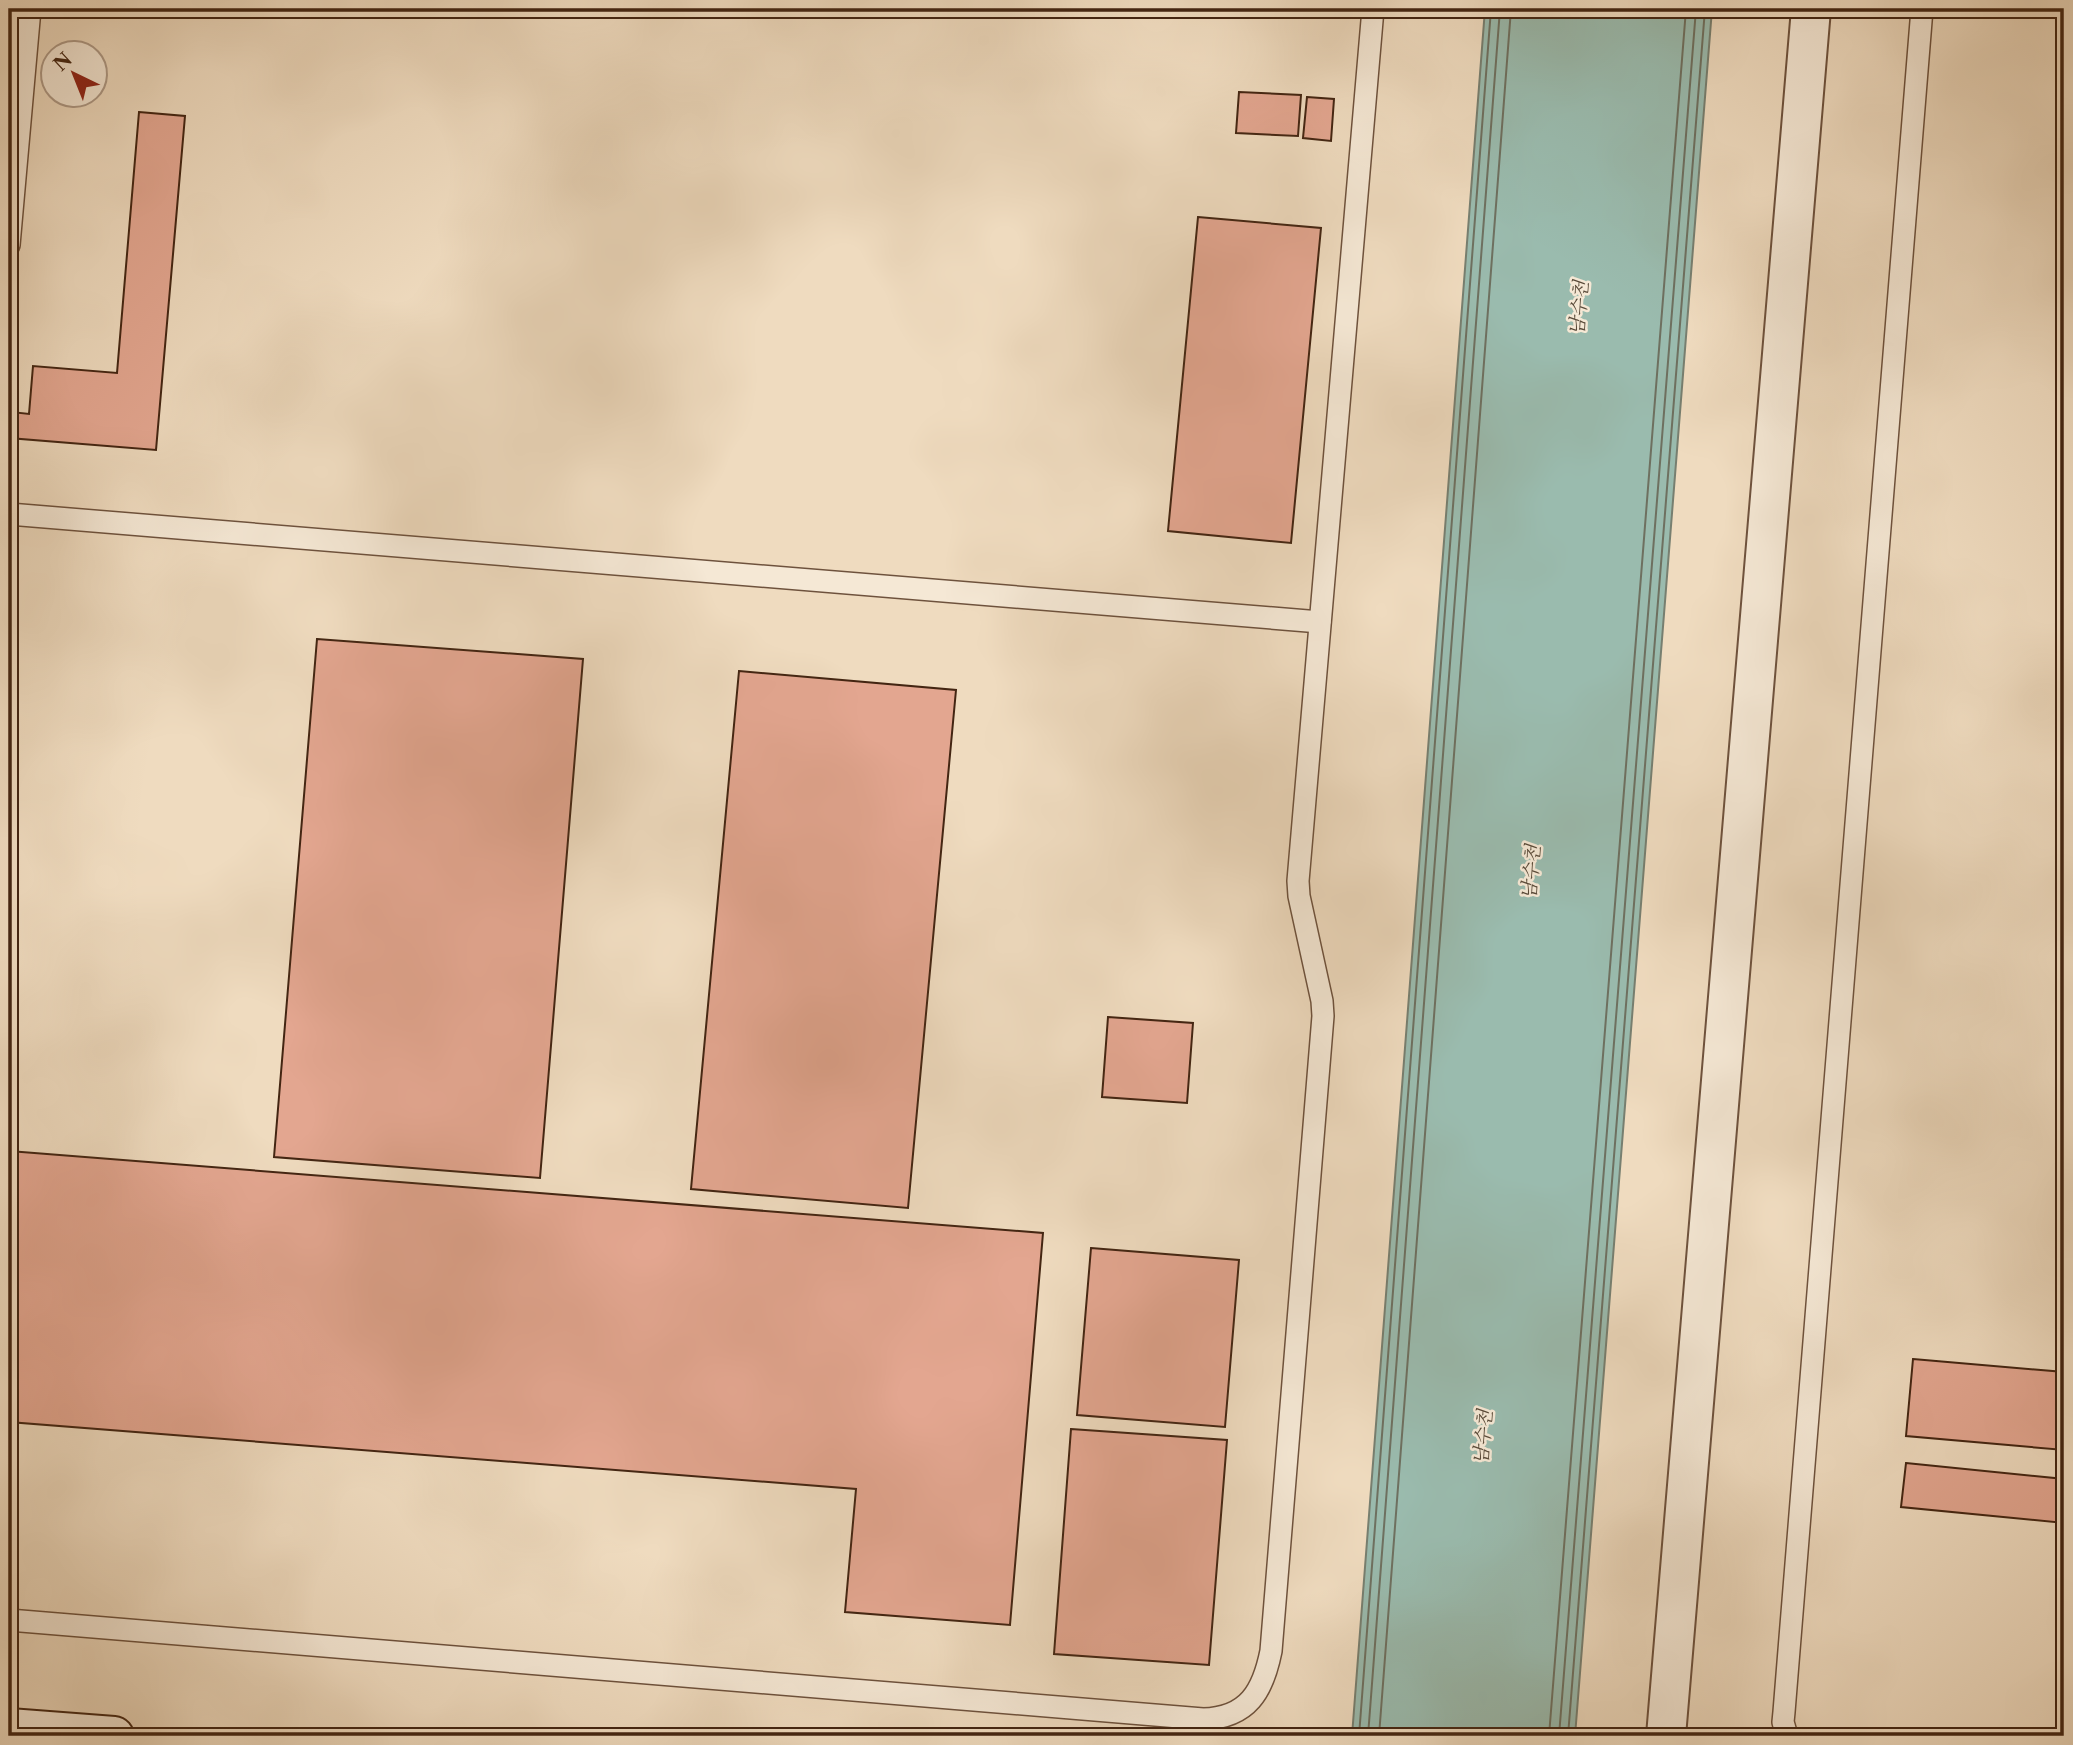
<svg xmlns="http://www.w3.org/2000/svg" width="2073" height="1745" font-family="'Libre Caslon Text','Noto Serif KR',serif">
  <style>
    .water { fill: #9abbae; stroke: #777f70; stroke-width: 2 }
    .lines { fill: none; stroke-linecap: round; stroke-linejoin: round }
    .shore { stroke: #6e7060; stroke-width: 2 }
    .building { fill: #e3a690; stroke: #432512; stroke-width: 2 }
    .lane-casing { stroke: #6e523d; stroke-width: 24 }
    .street-casing { stroke: #6e523d; stroke-width: 42 }
    .secondary-casing { stroke: #432512; stroke-width: 42 }
    .lane { stroke: #f5e8d5; stroke-width: 21 }
    .street { stroke: #f5e8d5; stroke-width: 38 }
    .secondary { stroke: #f5e8d5; stroke-width: 38 }
    .labels { text-anchor: middle; dominant-baseline: central; stroke-width: 5; stroke-linejoin: round; paint-order: stroke }
    .water-label { font-size: 19px; font-style: italic; fill: #594a39; stroke: #f5e8d5 }
  </style>
  <rect width="100%" height="100%" fill="#efdbbf"/>
  <filter id="stains"><feTurbulence type="fractalNoise" baseFrequency=".00286" numOctaves="4"/><feColorMatrix values="0 0 0 0 .2 0 0 0 0 .09 0 0 0 0 .02 0 0 0 .5 -.17"/></filter>
  <radialGradient id="worn" r=".72"><stop offset=".6" stop-color="#630" stop-opacity="0"/><stop offset="1" stop-color="#630" stop-opacity=".3"/></radialGradient>
  <!-- water -->
  <path class="water" d="M1485 9H1712L1575 1736H1352Z"/>
  <g class="lines">
    <!-- shore -->
    <g class="shore">
      <path d="M1359 1736 1491 9"/>
      <path d="M1368 1736 1500 9"/>
      <path d="M1379 1736 1511 9"/>
      <path d="M1549 1736 1686 9"/>
      <path d="M1559 1736 1696 9"/>
      <path d="M1568 1736 1705 9"/>
    </g>
  </g>
  <!-- building -->
  <g class="building">
    <path d="M1239 92 1301 95 1298 136 1236 133Z"/>
    <path d="M1307 97 1334 99 1331 141 1303 138Z"/>
    <path d="M139 112 185 116 156 450 9 438 12 412 29 414 33 366 117 373Z"/>
    <path d="M1198 217 1321 228 1291 543 1168 531Z"/>
    <path d="M317 639 583 659 540 1178 274 1157Z"/>
    <path d="M739 671 956 690 908 1208 691 1189Z"/>
    <path d="M1108 1017 1193 1023 1187 1103 1102 1097Z"/>
    <path d="M9 1151 1043 1233 1010 1625 845 1612 856 1489 9 1422Z"/>
    <path d="M1091 1248 1239 1260 1225 1427 1077 1415Z"/>
    <path d="M1913 1359 2064 1372V1450L1906 1436Z"/>
    <path d="M1071 1429 1227 1440 1209 1665 1054 1654Z"/>
    <path d="M1906 1463 2064 1479V1523L1901 1507Z"/>
  </g>
  <g class="lines">
    <defs>
      <g id="lane">
        <path d="M9 245 30 9"/>
        <path d="M9 514 1320 622"/>
        <path d="M9 1620 1203 1719C1248 1718 1263 1691 1271 1651L1323 1016 1322 1001 1299 896 1298 881 1373 9"/>
        <path d="M1787 1736 1783 1722 1784 1712 1922 9"/>
      </g>
      <path id="street" d="M1666 1736 1811 9"/>
      <path id="secondary" d="M9 1728 114 1736"/>
    </defs>
    <!-- lane casing -->
    <use href="#lane" class="lane-casing"/>
    <!-- street casing -->
    <use href="#street" class="street-casing"/>
    <!-- secondary casing -->
    <use href="#secondary" class="secondary-casing"/>
    <!-- lane -->
    <use href="#lane" class="lane"/>
    <!-- street -->
    <use href="#street" class="street"/>
    <!-- secondary -->
    <use href="#secondary" class="secondary"/>
  </g>
  <g class="labels">
    <!-- water labels -->
    <g class="water-label">
      <text transform="translate(1579 308) rotate(-85)">남수천</text>
      <text transform="translate(1531 872) rotate(-85)">남수천</text>
      <text transform="translate(1483 1437) rotate(-85)">남수천</text>
    </g>
  </g>
  <!-- margin -->
  <rect width="2073" height="1745" fill="none" stroke="#efdbbf" stroke-width="35"/>
  <rect x="10" y="10" width="2052" height="1724" fill="none" stroke="#432512" stroke-width="3.5"/>
  <rect x="18" y="18" width="2038" height="1710" fill="none" stroke="#432512" stroke-width="2"/>
  <!-- north arrow -->
  <g transform="translate(74 74) rotate(317)"><circle r="33" fill="#f5e8d5" stroke="#ae9a87" stroke-width="2"/>
  <path d="M0-5L12 26L0 18L-12 26Z" fill="#8f2418"/>
  <text y="-10" font-size="19" font-weight="bold" text-anchor="middle" fill="#432512">N</text>
  </g>
  <rect width="100%" height="100%" filter="url(#stains)"/>
  <rect width="100%" height="100%" fill="url(#worn)"/>
</svg>
